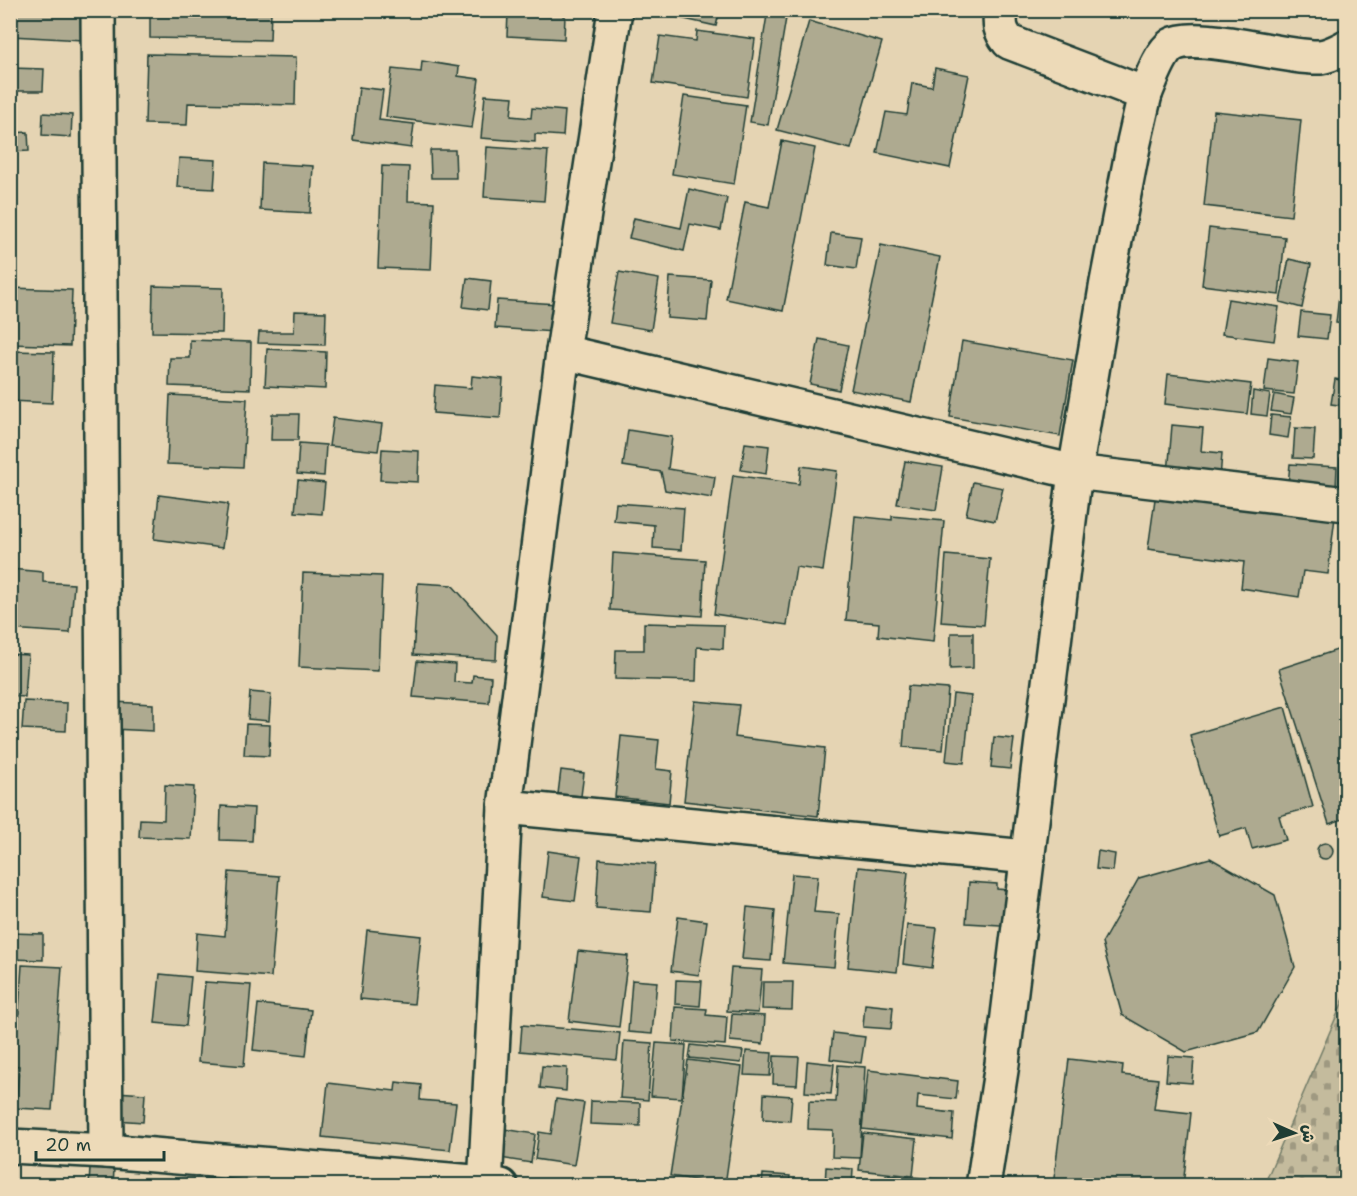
<svg xmlns="http://www.w3.org/2000/svg" width="1357" height="1196" font-family="'Shantell Sans','Playpen Sans Arabic',sans-serif">
  <style>
    .cemetery { fill: url(#cemetery-stones); stroke: #727c68; stroke-width: 1.5 }
    .building { fill: #aeaa90; stroke: #1f3d34; stroke-width: 1.5 }
    .lines { fill: none; stroke-linecap: round; stroke-linejoin: round }
    .minor-casing { stroke: #1f3d34; stroke-width: 38 }
    .minor { stroke: #eddab8; stroke-width: 33 }
  </style>
  <defs>
    <pattern id="cemetery-stones" width="16" height="16" patternUnits="userSpaceOnUse" patternTransform="scale(1.5)"><rect width="16" height="16" fill="#c4bb9d"/><path d="M2 7V4a2 2 0 0 1 4 0v3zM10 15v-3a2 2 0 0 1 4 0v3z" fill="#9f9981"/></pattern>
  </defs>
  <rect width="100%" height="100%" fill="#e5d4b3"/>
  <filter id="ink" filterUnits="userSpaceOnUse"><feTurbulence type="fractalNoise" baseFrequency=".0167" numOctaves="2"/><feDisplacementMap in="SourceGraphic" scale="12" xChannelSelector="R" yChannelSelector="G"/><feConvolveMatrix kernelMatrix="1 2 1 2 8 2 1 2 1" color-interpolation-filters="sRGB"/></filter>
  <g filter="url(#ink)">
    <!-- cemetery -->
    <path class="cemetery" d="M1346 994V1185H1264Z"/>
    <!-- building -->
    <g class="building">
      <path d="M13 10 85 12 83 40 11 36Z"/>
      <path d="M150 10H271L270 40 150 38Z"/>
      <path d="M518 10H563V16H565L564 39 507 36 508 13 518 14Z"/>
      <path d="M667 10H720L716 26 666 15Z"/>
      <path d="M767 15 786 18 768 125 750 122Z"/>
      <path d="M809 21 882 42 851 149 777 130Z"/>
      <path d="M697 31 755 39 747 97 653 83 660 36 696 41Z"/>
      <path d="M147 54 296 57 295 105 188 103 187 125 145 124Z"/>
      <path d="M422 61 459 67 458 76 479 79 472 128 386 117 392 69 421 72Z"/>
      <path d="M10 68 44 69 43 91H10Z"/>
      <path d="M935 68 969 75 950 168 877 153 886 112 907 115 912 83 932 87Z"/>
      <path d="M359 87 383 90 379 120 414 124 411 148 353 140Z"/>
      <path d="M485 95 513 97 511 116 531 118 532 108 565 111 563 136 535 134V142L481 138Z"/>
      <path d="M684 96 746 105 734 184 672 174Z"/>
      <path d="M1214 111 1301 120 1291 216 1204 206Z"/>
      <path d="M43 113 72 115 71 137 42 135Z"/>
      <path d="M28 132 29 151 10 152V133Z"/>
      <path d="M782 141 815 148 783 311 726 299 745 202 769 207Z"/>
      <path d="M487 147 548 151 544 201 484 197Z"/>
      <path d="M430 150H455L456 178H431Z"/>
      <path d="M179 158 216 160 214 189 177 187Z"/>
      <path d="M262 163 313 166 310 213 260 210Z"/>
      <path d="M382 166 409 167 408 201 434 202 431 270 378 268Z"/>
      <path d="M689 189 727 198 721 230 690 224 684 251 629 238 634 218 681 228Z"/>
      <path d="M1209 228 1285 237 1279 295 1202 285Z"/>
      <path d="M831 233 861 237 856 269 827 265Z"/>
      <path d="M881 245 940 257 911 402 851 390Z"/>
      <path d="M1289 259 1311 264 1302 308 1280 302Z"/>
      <path d="M1343 259 1346 260V324L1336 323Z"/>
      <path d="M619 272 659 279 651 330 610 323Z"/>
      <path d="M670 277 711 280 707 321 667 318Z"/>
      <path d="M467 278 491 281 488 310 463 307Z"/>
      <path d="M153 286 223 288 222 333 152 332Z"/>
      <path d="M10 288 72 290 70 346 10 344Z"/>
      <path d="M1228 299 1279 307 1274 341 1222 334Z"/>
      <path d="M497 300 557 304 555 332 495 328Z"/>
      <path d="M295 311 326 312 325 345 258 343 259 332H294Z"/>
      <path d="M1301 312 1330 315 1327 339 1298 336Z"/>
      <path d="M819 339 848 345 839 390 810 384Z"/>
      <path d="M190 340 251 342 250 389 169 386 170 358H190Z"/>
      <path d="M962 341 1073 360 1060 436 950 417Z"/>
      <path d="M267 349 326 352 325 389 265 386Z"/>
      <path d="M10 351 54 352 52 403 10 401Z"/>
      <path d="M1268 358 1298 362 1294 394 1264 391Z"/>
      <path d="M1168 374 1251 384 1247 414 1165 404Z"/>
      <path d="M472 376 503 379 500 418 433 413 435 385 471 388Z"/>
      <path d="M1335 379 1346 381V406L1331 404Z"/>
      <path d="M1253 391 1270 394 1267 416 1251 414Z"/>
      <path d="M1274 394 1294 398 1291 414 1271 411Z"/>
      <path d="M170 395 247 399 243 467 167 464Z"/>
      <path d="M272 414H299L298 440H271Z"/>
      <path d="M1271 415 1291 417 1288 438 1269 435Z"/>
      <path d="M333 418 382 424 378 451 329 446Z"/>
      <path d="M1172 425 1203 428 1201 451 1222 453 1220 479 1168 474Z"/>
      <path d="M1295 428 1315 429 1313 459 1293 458Z"/>
      <path d="M628 430 672 437 668 469 715 477 712 498 665 490 661 472 623 466Z"/>
      <path d="M299 443 326 445 324 476 297 474Z"/>
      <path d="M745 443 769 446 766 474 741 470Z"/>
      <path d="M382 449 419 451 418 482 380 480Z"/>
      <path d="M1340 458H1346V493H1338Z"/>
      <path d="M905 461 943 467 936 510 897 504Z"/>
      <path d="M1290 464 1337 467 1336 489 1288 485Z"/>
      <path d="M801 466 837 471 823 571 796 567 787 625 714 614 733 475 799 484Z"/>
      <path d="M298 480 325 483 322 514 295 512Z"/>
      <path d="M973 482 1003 488 995 521 966 515Z"/>
      <path d="M1156 492 1335 517 1328 574 1303 571 1299 597 1241 588 1244 562 1148 549Z"/>
      <path d="M159 495 228 504 222 548 154 539Z"/>
      <path d="M616 503 684 508 681 550 653 548 654 525 614 521Z"/>
      <path d="M855 516 892 520V516L944 521 933 642 878 636 879 623 846 620Z"/>
      <path d="M613 553 705 560 702 616 610 610Z"/>
      <path d="M946 555 990 559 984 625 941 622Z"/>
      <path d="M10 569 43 572V582L74 584 70 633 10 629Z"/>
      <path d="M303 573 382 576 378 671 299 667Z"/>
      <path d="M418 583 452 585 497 635 496 660 413 655Z"/>
      <path d="M644 623 724 625 723 649 697 647 696 681 615 679 616 650H644Z"/>
      <path d="M951 633H973V668L950 669Z"/>
      <path d="M1346 647V818L1329 824 1279 669Z"/>
      <path d="M10 654 28 655 25 697 10 696Z"/>
      <path d="M417 661 455 664 454 682 472 683 473 675 491 677 489 703 413 697Z"/>
      <path d="M908 686 948 689 943 750 903 747Z"/>
      <path d="M250 692 271 694 269 721 248 719Z"/>
      <path d="M953 694 971 696 964 763 946 761Z"/>
      <path d="M24 701 67 703 66 731 22 729Z"/>
      <path d="M695 701 739 705 735 737 825 748 818 816 684 801Z"/>
      <path d="M113 702 153 704V731L112 729Z"/>
      <path d="M1285 707 1313 807 1279 816 1286 840 1252 849 1246 828 1219 836 1190 735Z"/>
      <path d="M246 724 270 725 269 756 244 755Z"/>
      <path d="M621 736 659 740 656 769 672 771 669 803 615 797Z"/>
      <path d="M994 737 1014 739 1010 769 991 767Z"/>
      <path d="M561 770 584 773 581 796 558 794Z"/>
      <path d="M165 785 194 787 191 839 139 837 140 819 164 820Z"/>
      <path d="M10 790 16 791 14 820H10Z"/>
      <path d="M221 806 254 808 252 841 220 840Z"/>
      <circle cx="1325" cy="851" r="8"/>
      <path d="M548 851 581 856 575 901 543 897Z"/>
      <path d="M1098 851 1115 854 1113 871 1096 869Z"/>
      <path d="M1210 858 1275 895 1295 967 1258 1032 1186 1052 1122 1015 1102 943 1139 878Z"/>
      <path d="M599 859 655 864 651 912 596 908Z"/>
      <path d="M858 867 908 872 897 972 848 967Z"/>
      <path d="M229 872 279 876 271 977 195 971 197 933 225 936Z"/>
      <path d="M792 874 818 876 814 912 839 914 834 967 783 963Z"/>
      <path d="M969 882 997 884V889L1020 891 1018 926 966 923Z"/>
      <path d="M747 907 775 910 771 961 742 959Z"/>
      <path d="M678 917 707 921 699 975 671 971Z"/>
      <path d="M907 925 937 928 932 968 903 964Z"/>
      <path d="M367 930 421 936 414 1004 360 999Z"/>
      <path d="M12 933 43 934V960L11 959Z"/>
      <path d="M578 951 628 956 619 1027 569 1021Z"/>
      <path d="M10 964H14L12 1013H10Z"/>
      <path d="M22 965 62 967 52 1110 16 1108 19 1066 10 1065V1024H18Z"/>
      <path d="M731 968 762 970 758 1013 727 1011Z"/>
      <path d="M160 974 191 977 186 1026 155 1023Z"/>
      <path d="M632 980 657 982 652 1034 628 1032Z"/>
      <path d="M676 980 702 981 700 1006 675 1004Z"/>
      <path d="M205 982 251 985 244 1066 198 1062Z"/>
      <path d="M763 982H793L792 1010 762 1009Z"/>
      <path d="M258 1004 311 1010 306 1056 253 1050Z"/>
      <path d="M865 1004 893 1007 891 1029 863 1027Z"/>
      <path d="M675 1007 707 1009 706 1015 727 1017 725 1045 673 1041Z"/>
      <path d="M732 1014 765 1016 763 1044 730 1041Z"/>
      <path d="M522 1025 620 1033 617 1060 520 1051Z"/>
      <path d="M833 1033 865 1037 861 1063 830 1059Z"/>
      <path d="M624 1041 652 1043 648 1100 620 1098Z"/>
      <path d="M656 1043 686 1045 682 1098 651 1096Z"/>
      <path d="M691 1045 743 1051 741 1063 689 1058Z"/>
      <path d="M746 1051 772 1053 770 1076 744 1075Z"/>
      <path d="M774 1056 799 1057 797 1085 773 1084Z"/>
      <path d="M1168 1056 1194 1058 1192 1083 1166 1081Z"/>
      <path d="M1069 1059 1123 1065 1122 1075 1158 1079 1154 1109 1191 1113 1183 1186H1053Z"/>
      <path d="M688 1060 742 1067 725 1185 670 1176Z"/>
      <path d="M807 1061 834 1064 831 1094 805 1092Z"/>
      <path d="M838 1065 865 1067 860 1158 832 1157 833 1130 808 1129 809 1101 836 1102Z"/>
      <path d="M542 1066 567 1068 566 1091 540 1088Z"/>
      <path d="M868 1070 958 1081 956 1099 918 1095 917 1109 954 1113 952 1139 862 1129Z"/>
      <path d="M396 1082 421 1085 420 1100 456 1103 450 1150 322 1137 328 1083 395 1091Z"/>
      <path d="M116 1092 145 1094 143 1122 115 1120Z"/>
      <path d="M764 1094 792 1096 790 1121 763 1119Z"/>
      <path d="M556 1099 584 1103 574 1165 535 1159 539 1132 551 1134Z"/>
      <path d="M591 1101 640 1103V1126L590 1124Z"/>
      <path d="M504 1129 535 1134 531 1163 500 1158Z"/>
      <path d="M863 1133 917 1139 913 1176 859 1170Z"/>
      <path d="M826 1167 853 1169 852 1186H825Z"/>
      <path d="M90 1168 114 1169 113 1186H89Z"/>
      <path d="M763 1174 790 1176 789 1186 762 1185Z"/>
      <path d="M886 1175 961 1181 960 1186H885Z"/>
    </g>
    <g class="lines">
      <defs>
        <g id="minor">
          <path d="M98 10 106 1151"/>
          <path d="M1145 94C1151 80 1160 53 1172 45 1197 30 1286 59 1320 57 1329 56 1338 51 1346 47"/>
          <path d="M563 352 1075 472 1346 504"/>
          <path d="M505 807 1028 857"/>
          <path d="M10 1146 106 1151 485 1183 501 1186"/>
          <path d="M485 1186 505 807 563 352 615 10"/>
          <path d="M983 1186 1002 1064 1075 472 1107 282 1134 142 1145 94 1009 42C1000 31 999 25 1001 10"/>
        </g>
      </defs>
      <!-- minor casing -->
      <use href="#minor" class="minor-casing"/>
      <!-- minor -->
      <use href="#minor" class="minor"/>
    </g>
  </g>
  <!-- margin -->
  <rect width="1357" height="1196" fill="none" stroke="#eddab8" stroke-width="36"/>
  <rect x="18" y="18" width="1321" height="1160" fill="none" stroke="#1f3d34" stroke-width="2" filter="url(#ink)"/>
  <!-- north arrow -->
  <g transform="translate(1294 1133) rotate(93)" stroke="#eddab8" stroke-width="4.5" paint-order="stroke">
  <path d="M0-4.5L10 22L0 15L-10 22Z" fill="#1f3d34"/>
  <text y="-9" font-size="16" font-weight="bold" text-anchor="middle" fill="#1f3d34">ش</text>
  </g>
  <!-- scale -->
  <path d="M36 1151v9h128v-9" fill="none" stroke="#1f3d34" stroke-width="3"/>
  <text x="45" y="1151" font-size="18" fill="#1f3d34" stroke="#eddab8" stroke-width="4.5" paint-order="stroke">20 m</text>
</svg>
